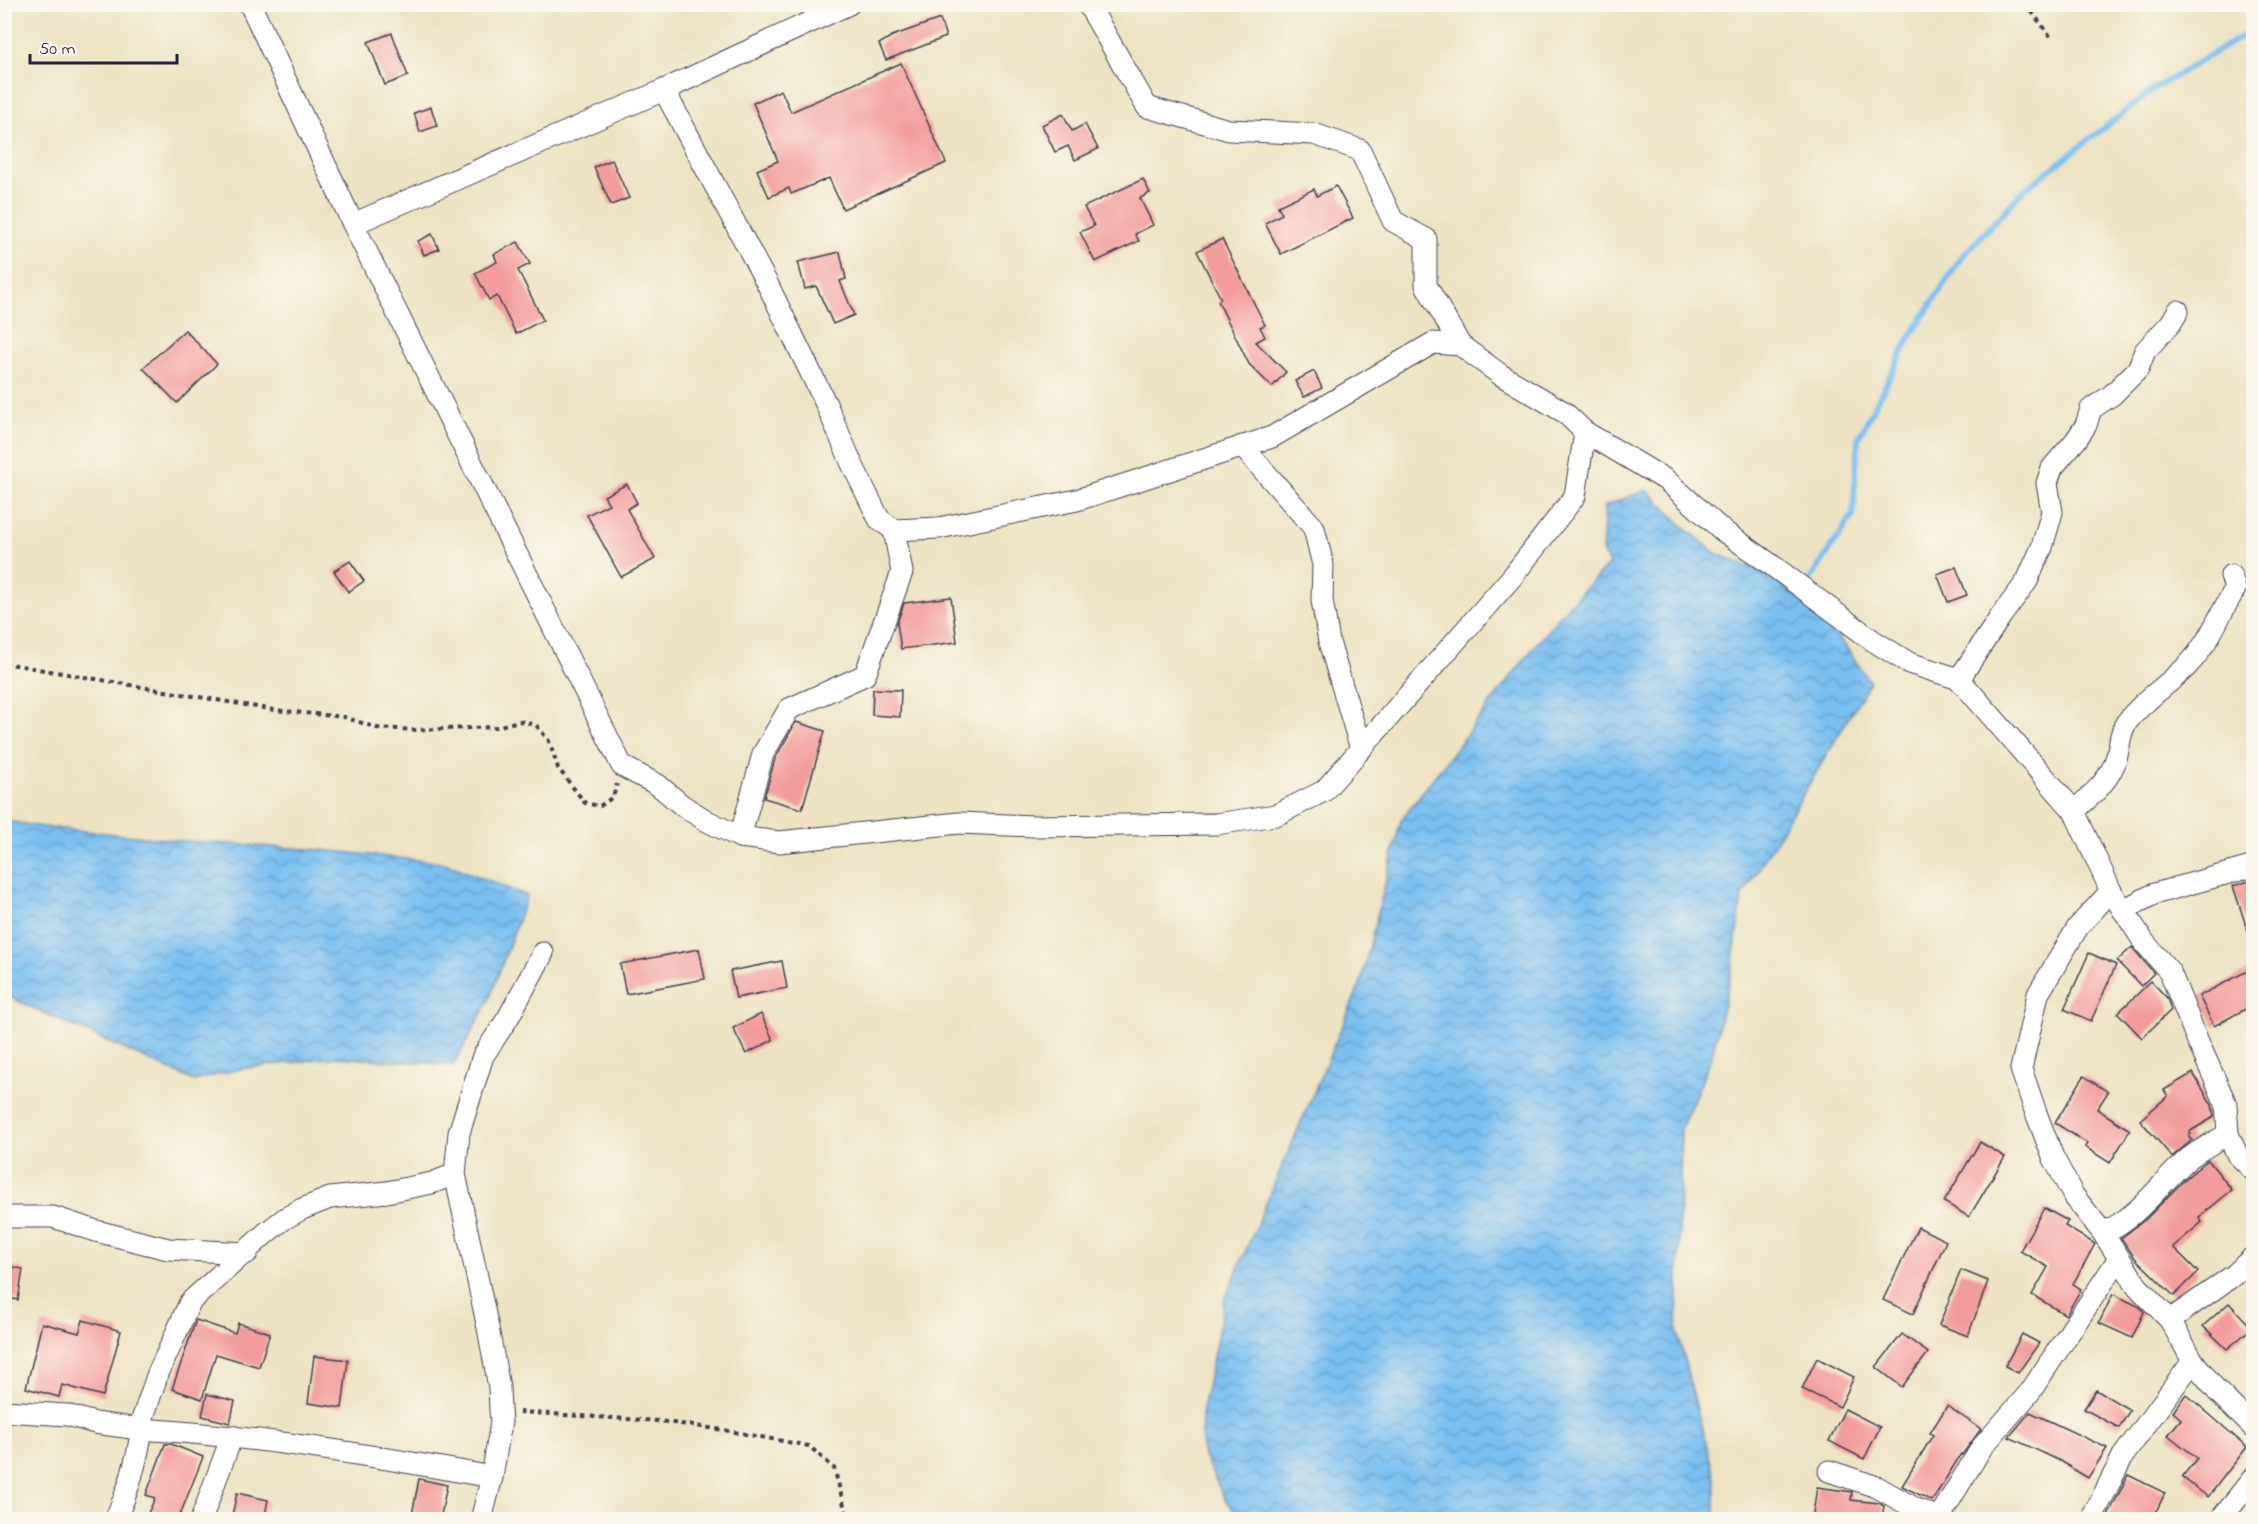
<svg xmlns="http://www.w3.org/2000/svg" width="2258" height="1524" font-family="'Indie Flower',sans-serif">
  <style>
    .water { fill: url(#water-waves); stroke: #4e7096; stroke-width: 1.5 }
    .lines { fill: none; stroke-linecap: round; stroke-linejoin: round }
    .stream { stroke: #79bff0; stroke-width: 6 }
    .building { fill: #f29d9b }
    .street-casing { stroke: #403f4f; stroke-width: 23 }
    .path { stroke: #403f4f; stroke-width: 4; stroke-dasharray: 4.5 4.5; stroke-linecap: butt }
    .street { stroke: #fff; stroke-width: 21 }
  </style>
  <defs>
    <pattern id="water-waves" width="16" height="10" patternUnits="userSpaceOnUse" patternTransform="scale(1.5)"><rect width="16" height="10" fill="#79bff0"/><path d="M0 5q4-4 8 0t8 0" fill="none" stroke="#639bc4"/></pattern>
  </defs>
  <rect width="100%" height="100%" fill="#fbf7ec"/>
  <filter id="ink" filterUnits="userSpaceOnUse"><feTurbulence type="fractalNoise" baseFrequency=".0167" numOctaves="2"/><feDisplacementMap in="SourceGraphic" scale="12" xChannelSelector="R" yChannelSelector="G"/><feConvolveMatrix kernelMatrix="1 2 1 2 8 2 1 2 1" color-interpolation-filters="sRGB"/></filter>
  <filter id="wash" filterUnits="userSpaceOnUse"><feTurbulence type="fractalNoise" baseFrequency=".008" numOctaves="4" result="noise"/><feDisplacementMap in="SourceGraphic" scale="24" xChannelSelector="R" yChannelSelector="G"/><feGaussianBlur stdDeviation="1.35" result="paint"/><feColorMatrix in="noise" values="0 0 0 0 0 0 0 0 0 0 0 0 0 0 0 0 0 1.4 0 .05"/><feComposite in="paint" operator="in"/></filter>
  <g filter="url(#wash)">
    <rect width="100%" height="100%" fill="#ede3c2"/>
    <!-- water -->
    <g class="water">
      <path d="M1647 490 1682 525 1715 553 1768 575 1828 621 1870 682 1742 897 1731 973 1711 1059 1681 1129 1677 1332 1715 1479V1519H1241L1224 1498 1202 1451V1410L1225 1299 1360 985 1401 820 1530 652 1569 605 1609 564 1602 551 1605 506Z"/>
      <path d="M5 821 43 827 184 841 322 850 445 863 527 896 489 1000 454 1065 336 1057 239 1069 194 1081 5 995Z"/>
    </g>
    <g class="lines">
      <!-- stream -->
      <path class="stream" d="M1805 587 1853 515 1858 439 1909 339 1961 258 2024 190 2154 89 2254 29"/>
    </g>
    <g id="blocks">
      <!-- building -->
      <g class="building">
        <path d="M940 19 946 37 886 60 879 44 892 36Z"/>
        <path d="M392 33 408 76 385 85 368 42Z"/>
        <path d="M901 63 946 163 843 209 829 178 791 194 789 188 769 197 757 170 778 161 753 103 781 90 791 112Z"/>
        <path d="M431 107 437 126 420 132 414 113Z"/>
        <path d="M1063 114 1072 131 1085 124 1098 149 1075 160 1068 146 1055 152 1042 125Z"/>
        <path d="M612 160 629 198 611 205 594 167Z"/>
        <path d="M1143 179 1150 193 1140 198 1153 225 1135 234 1139 241 1095 262 1080 232 1094 226 1084 207Z"/>
        <path d="M1336 186 1353 218 1281 254 1265 223 1282 214 1278 206 1314 189 1317 196Z"/>
        <path d="M432 234 439 249 424 255 418 241Z"/>
        <path d="M1222 239 1265 325 1260 327 1265 337 1256 342 1286 372 1272 387 1249 364 1218 301 1221 299 1197 251Z"/>
        <path d="M518 242 530 264 518 270 543 320 516 334 497 296 489 300 475 273 497 262 494 254Z"/>
        <path d="M840 252 846 279 840 281 854 315 833 324 816 286 805 289 798 262Z"/>
        <path d="M185 330 217 364 177 403 143 368Z"/>
        <path d="M1314 371 1322 388 1304 397 1295 381Z"/>
        <path d="M627 484 637 503 627 509 655 559 621 577 587 515 609 504 604 496Z"/>
        <path d="M350 561 364 581 348 592 334 571Z"/>
        <path d="M1956 567 1967 595 1948 602 1937 574Z"/>
        <path d="M951 597 957 642 901 649 897 623 904 603Z"/>
        <path d="M873 689 901 690 900 717 872 715Z"/>
        <path d="M796 722 825 731 802 809 764 798 775 759Z"/>
        <path d="M2253 880V938H2250L2233 886Z"/>
        <path d="M2132 947 2154 973 2141 986 2117 961Z"/>
        <path d="M699 949 705 979 626 994 620 964Z"/>
        <path d="M2089 953 2116 965 2091 1021 2064 1009Z"/>
        <path d="M782 961 787 988 736 998 730 971Z"/>
        <path d="M2253 968V1005L2214 1026 2199 996Z"/>
        <path d="M2151 981 2167 998 2171 1010 2142 1038 2118 1013Z"/>
        <path d="M761 1014 773 1040 746 1054 733 1028Z"/>
        <path d="M2193 1073 2212 1105 2214 1117 2189 1132 2191 1134 2189 1136 2192 1140 2172 1157 2140 1120 2168 1096 2164 1090Z"/>
        <path d="M2084 1076 2108 1092 2097 1109 2130 1130 2110 1163 2085 1147 2087 1143 2055 1123Z"/>
        <path d="M1980 1142 2005 1157 1969 1217 1944 1202Z"/>
        <path d="M2208 1160 2232 1190 2199 1217 2202 1222 2173 1247 2198 1272 2174 1296 2135 1258 2121 1238 2146 1219 2186 1178Z"/>
        <path d="M2044 1208 2068 1221 2065 1226 2095 1244 2073 1284 2081 1289 2066 1315 2032 1295 2048 1267 2020 1251Z"/>
        <path d="M1918 1227 1946 1241 1913 1314 1883 1300Z"/>
        <path d="M7 1266 23 1269 18 1300 4 1297Z"/>
        <path d="M1961 1270 1988 1281 1968 1336 1939 1325Z"/>
        <path d="M2113 1294 2140 1307 2144 1312 2132 1338 2099 1323Z"/>
        <path d="M2229 1303 2252 1328 2227 1349 2203 1326Z"/>
        <path d="M83 1320 121 1331 103 1396 62 1385 59 1397 26 1388 42 1323 79 1333Z"/>
        <path d="M196 1320 235 1333 238 1323 270 1333 259 1367 216 1354 202 1399 172 1389Z"/>
        <path d="M1902 1334 1928 1353 1902 1387 1876 1367Z"/>
        <path d="M2022 1334 2039 1343 2018 1373 2005 1366Z"/>
        <path d="M314 1356 348 1360 342 1408 308 1403Z"/>
        <path d="M1817 1358 1854 1377 1840 1407 1802 1389Z"/>
        <path d="M2096 1390 2130 1410 2119 1428 2084 1409Z"/>
        <path d="M207 1394 235 1401 230 1423 202 1416Z"/>
        <path d="M2186 1394 2247 1447 2208 1497 2182 1477 2197 1458 2168 1435 2181 1419 2173 1412Z"/>
        <path d="M1947 1406 1981 1429 1962 1455 1961 1454 1932 1501 1902 1486 1933 1435 1930 1433Z"/>
        <path d="M1845 1409 1880 1427 1864 1459 1829 1441Z"/>
        <path d="M2030 1412 2107 1448 2088 1478 2058 1460 2009 1437Z"/>
        <path d="M165 1444H171L203 1457 178 1520H145L155 1498 146 1495Z"/>
        <path d="M2128 1475 2165 1493 2152 1520H2106Z"/>
        <path d="M419 1479 447 1485 440 1520H411Z"/>
        <path d="M1817 1487 1852 1492 1851 1500 1879 1503 1884 1506 1882 1520H1812Z"/>
        <path d="M237 1493 268 1500 264 1520H231Z"/>
      </g>
    </g>
  </g>
  <g filter="url(#ink)">
    <use href="#blocks" fill-opacity="0" stroke="#403f4f" stroke-width="1.5"/>
    <g class="lines">
      <defs>
        <g id="street">
          <path d="M250 4 353 224 622 766 658 785 683 806 707 821 740 837 779 842 959 823 1034 826 1216 824 1276 815 1324 791 1512 577 1575 496 1585 432"/>
          <path d="M1088 4 1147 107 1229 130 1314 134 1360 150 1393 221 1426 239V285L1460 345"/>
          <path d="M664 90 769 287 826 404 852 464 879 519 894 530 939 528 1077 500 1272 437 1433 343 1460 345 1501 375 1564 412 1585 432 1666 480 1722 530 1773 566 1872 640 1909 663 1959 679 2074 811 2111 891 2144 942 2170 972 2199 1044 2226 1104 2228 1134 2237 1154 2254 1171"/>
          <path d="M353 224 664 90 849 4"/>
          <path d="M1242 446 1314 528 1323 565 1322 600 1329 642 1361 749"/>
          <path d="M1959 679 2001 616 2027 581 2042 547 2052 512 2047 483 2052 468 2076 440 2086 425 2091 409 2112 395 2138 369 2145 351 2171 323 2178 311"/>
          <path d="M2074 811C2088 798 2105 785 2113 767 2120 754 2118 735 2126 723 2143 700 2167 686 2187 666 2209 644 2219 615 2235 589L2231 575"/>
          <path d="M740 837 763 754 789 709 865 675 902 572 894 530"/>
          <path d="M2111 891 2078 927 2038 994 2021 1069 2036 1113 2053 1157 2073 1195 2103 1233 2138 1287 2170 1320 2193 1361 2217 1391 2254 1428"/>
          <path d="M2123 910 2154 894 2254 866"/>
          <path d="M4 1217H53L96 1231 168 1249 247 1253"/>
          <path d="M2103 1233C2139 1217 2159 1184 2188 1159 2200 1149 2215 1142 2228 1134"/>
          <path d="M2170 1320 2234 1275 2254 1256"/>
          <path d="M4 1411 67 1415 95 1423 139 1429 157 1376 190 1302 266 1233 284 1219 302 1209 330 1198 387 1192 432 1183 455 1174"/>
          <path d="M139 1429C258 1436 374 1456 492 1477"/>
          <path d="M1829 1471 1877 1487 1916 1509 1945 1520"/>
          <path d="M1940 1516 1982 1447 2030 1392 2119 1258"/>
          <path d="M115 1520C129 1490 137 1461 142 1429"/>
          <path d="M201 1520 232 1436"/>
          <path d="M481 1520 492 1477 501 1422 500 1410 499 1387 488 1328 455 1174 459 1133 483 1056 508 1018 543 953"/>
          <path d="M2091 1520 2123 1456 2193 1361"/>
          <path d="M2220 1520 2254 1477"/>
        </g>
      </defs>
      <!-- street casing -->
      <use href="#street" class="street-casing"/>
      <!-- path -->
      <g class="path">
        <path d="M2026 4 2053 40"/>
        <path d="M4 663 274 710 344 717 377 728 416 730 496 727 519 721 536 725 549 741 558 768 585 803 600 806 613 797 617 784"/>
        <path d="M519 1412 659 1421 724 1430 809 1446 834 1468 848 1520"/>
      </g>
      <!-- street -->
      <use href="#street" class="street"/>
    </g>
  </g>
  <!-- margin -->
  <rect width="2258" height="1524" fill="none" stroke="#fbf7ec" stroke-width="24"/>
  <!-- scale -->
  <path d="M30 54v9h147v-9" fill="none" stroke="#22223b" stroke-width="3"/>
  <text x="39" y="54" font-size="18" fill="#22223b" stroke="#fbf7ec" stroke-width="4.5" paint-order="stroke">50 m</text>
</svg>
